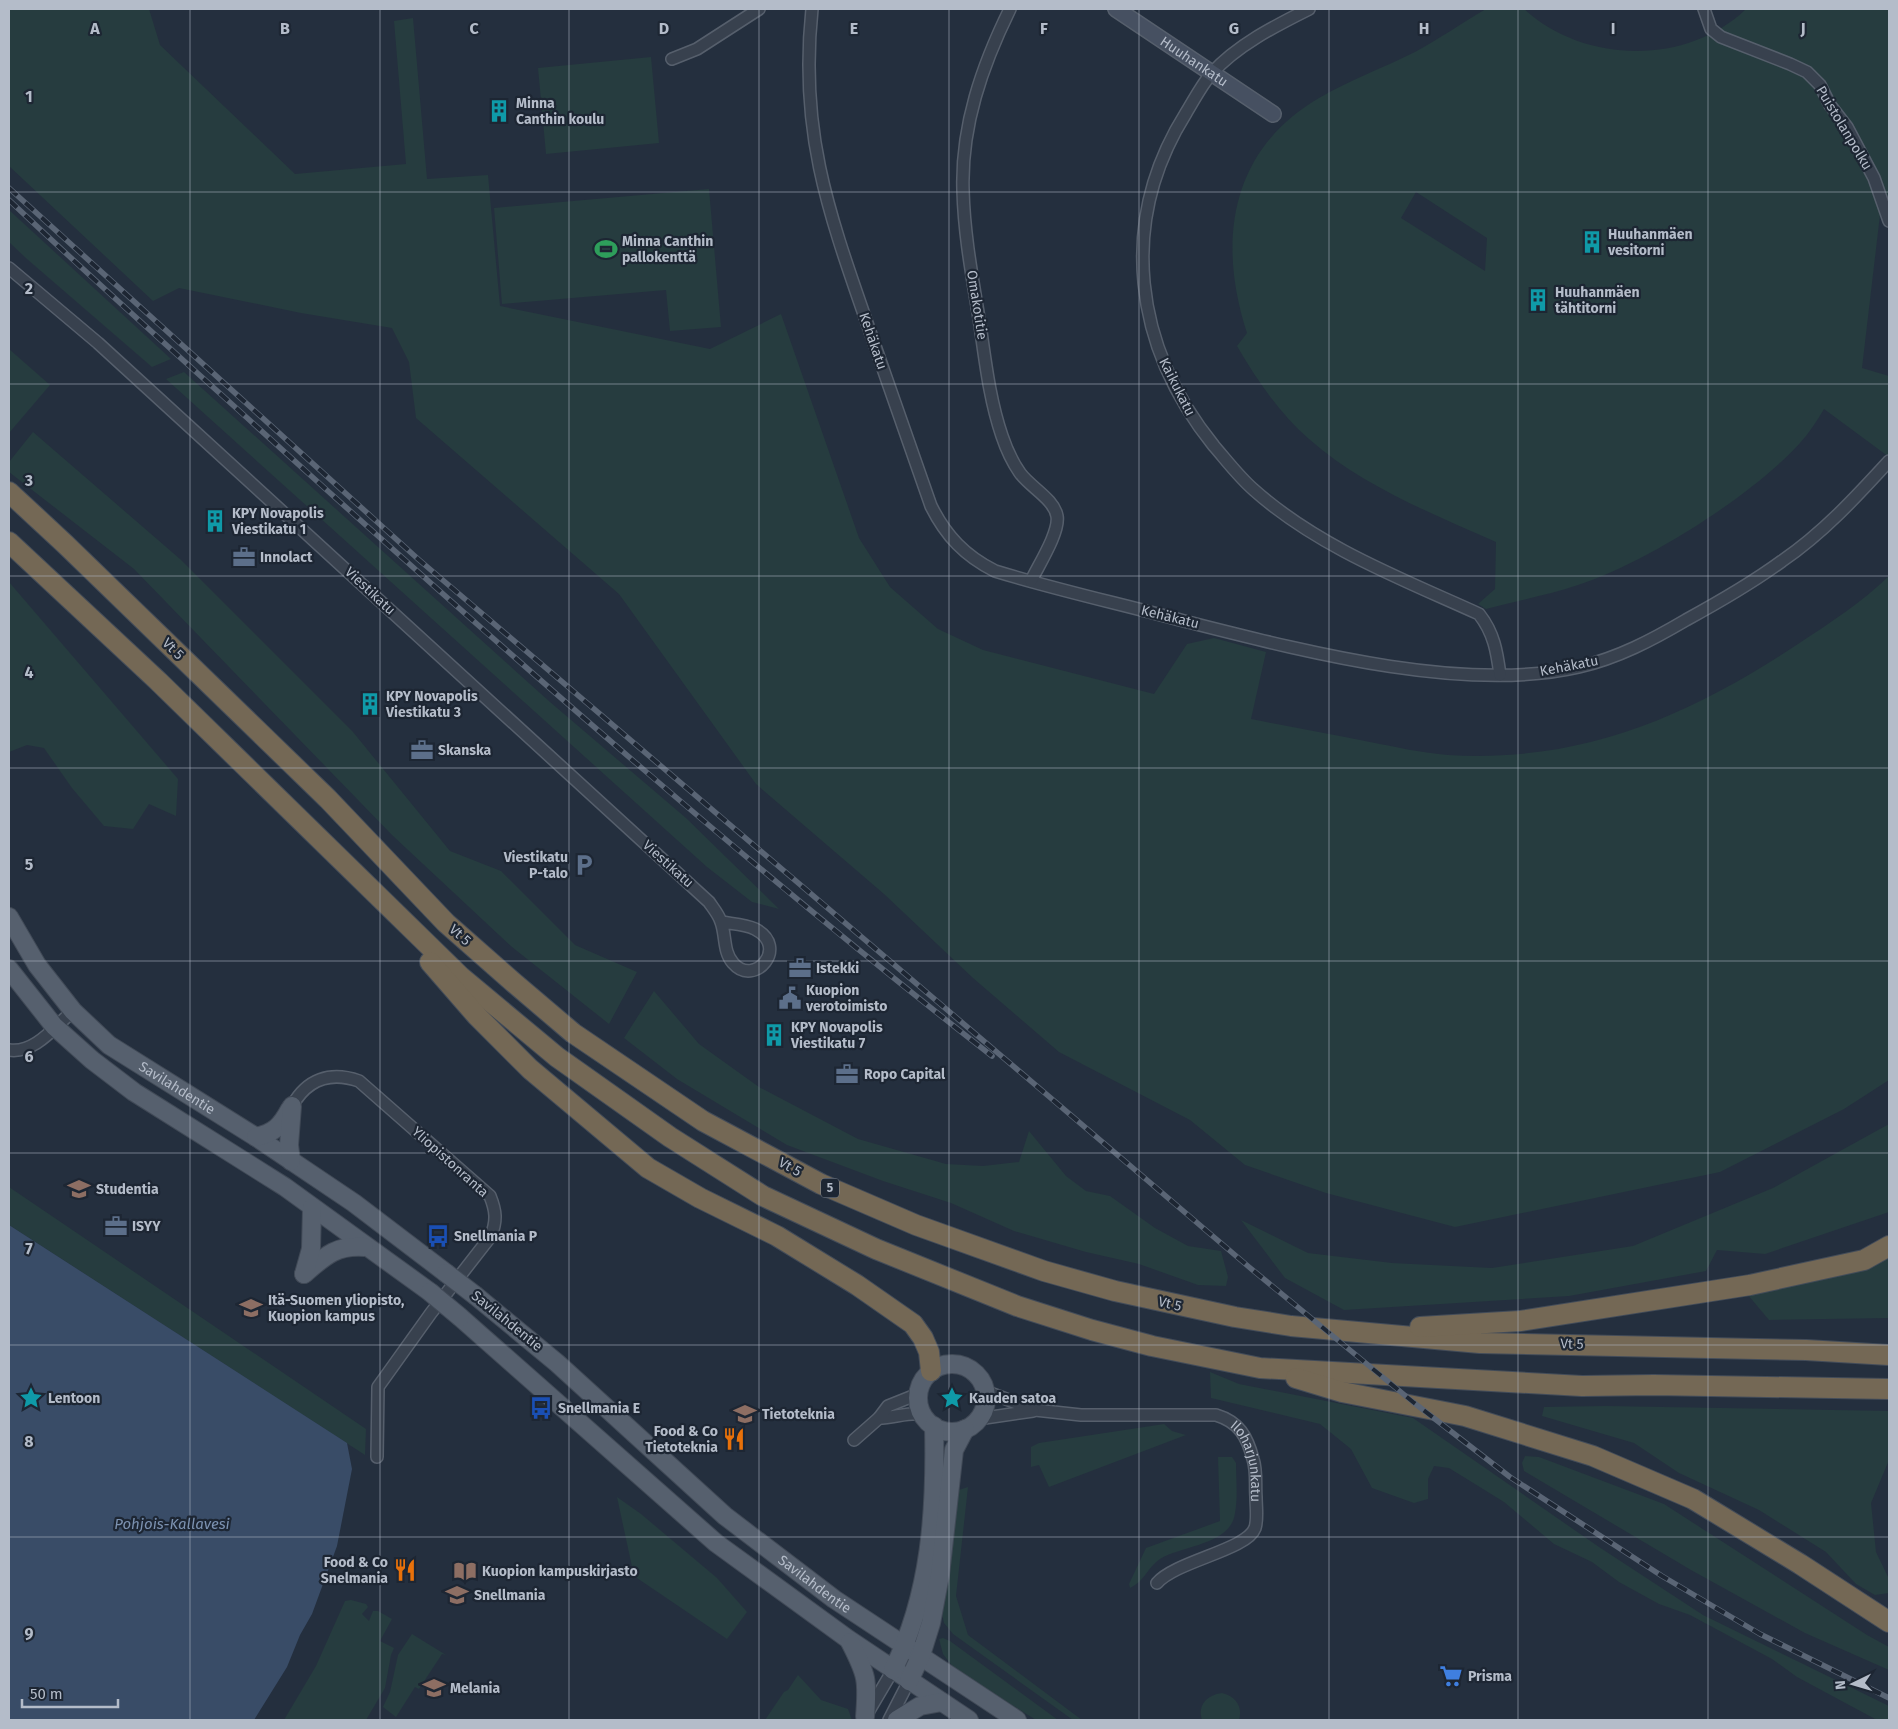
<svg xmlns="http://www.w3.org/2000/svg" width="1898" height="1729" font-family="'Fira Sans',sans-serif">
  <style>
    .green { fill: #263c3f; fill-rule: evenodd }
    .water { fill: #394c67 }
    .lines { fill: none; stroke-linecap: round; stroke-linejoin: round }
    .street-casing { stroke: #565f6c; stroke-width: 14 }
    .secondary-casing { stroke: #565f6c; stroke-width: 18 }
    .primary-casing { stroke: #414a57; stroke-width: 20 }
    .highway-casing { stroke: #434c59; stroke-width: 22 }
    .street { stroke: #38414e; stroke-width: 11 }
    .secondary { stroke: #465061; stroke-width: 15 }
    .primary { stroke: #56606e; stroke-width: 18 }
    .highway { stroke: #746855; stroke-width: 20 }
    .rail-casing { stroke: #5a6575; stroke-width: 5.5 }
    .rail { stroke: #1d2633; stroke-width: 4; stroke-dasharray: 11; stroke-linecap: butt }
    .primary-bridge-casing { stroke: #414a57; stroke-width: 20; stroke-linecap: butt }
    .primary-bridge { stroke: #56606e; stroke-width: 18 }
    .grid { fill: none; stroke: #b4bcc9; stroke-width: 1; stroke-opacity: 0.55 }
    .labels { text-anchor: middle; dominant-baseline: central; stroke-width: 4.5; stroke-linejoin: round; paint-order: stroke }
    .shield { fill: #1d2633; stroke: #878f9c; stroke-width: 1 }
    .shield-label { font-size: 12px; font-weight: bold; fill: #b4bcc9 }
    .street-label { font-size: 14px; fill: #b4bcc9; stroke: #1d2633 }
    .poi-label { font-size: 14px; font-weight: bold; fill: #b4bcc9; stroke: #1d2633; text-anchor: start }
    .water-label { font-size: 15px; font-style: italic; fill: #7c92b1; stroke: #1d2633 }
    .grid-label { font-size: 16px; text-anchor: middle; font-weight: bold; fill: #b4bcc9; stroke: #1d2633; stroke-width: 4.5; stroke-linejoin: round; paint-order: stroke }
  </style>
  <rect width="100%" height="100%" fill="#242f3e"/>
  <!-- green -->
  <g class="green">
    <path d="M9 9H149L160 45 295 174 406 164 394 21 413 18 427 179 488 175 500 306 710 349 781 314 859 538 890 587 938 629 983 650 1154 694 1187 644 1214 638 1266 652 1251 719C1291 727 1330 734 1370 742 1396 747 1422 753 1448 755 1582 763 1689 716 1798 644 1830 623 1862 602 1889 576V1080L1844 1109 1720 1172 1455 1227 1326 1193 1245 1165 1190 1120 1059 1052 973 978 884 894 756 784 619 594 416 418 409 362 392 328 301 313 179 288 153 301 9 166Z"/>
    <path d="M1486 9H1524C1584 64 1687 66 1746 9H1889V208L1880 215 1862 368 1889 376V457L1824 409C1817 421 1809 433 1800 443 1752 496 1646 563 1578 585 1548 595 1516 601 1486 609L1478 604 1495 589 1496 542C1433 514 1362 486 1309 439 1279 413 1257 380 1237 346L1247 333C1217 241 1230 150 1319 98 1350 80 1383 68 1415 52 1439 39 1462 23 1486 9ZM1416 192 1487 238 1485 271 1401 218Z"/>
    <path d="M651 57 659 143 546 154 538 68Z"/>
    <path d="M709 189 721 327 670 331 666 290 502 304 494 208Z"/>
    <path d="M9 210 171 359 152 367 27 259 9 242Z"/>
    <path d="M9 349 50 385 9 433Z"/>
    <path d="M184 372 550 702 686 818 779 909 752 902 707 867 166 379Z"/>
    <path d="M33 432 180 559 353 732 450 851 501 871 575 945 637 972 609 1024 512 947 392 835 134 569 9 472V462Z"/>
    <path d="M9 582 178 779 176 816 149 804 133 829 104 826 72 788 44 748 27 745 9 752Z"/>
    <path d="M654 991 699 1044 759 1087 858 1139 946 1164 983 1166 1019 1162 1029 1131 1066 1176 1086 1191 1110 1196 1155 1228 1188 1246 1221 1251 1228 1277 1226 1286 1198 1285 1139 1264 1086 1252 1014 1231 951 1203 883 1181 787 1145 677 1079 624 1038Z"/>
    <path d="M1889 1124V1212L1765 1254 1717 1250 1706 1271 1569 1296 1344 1310 1285 1278 1241 1220 1308 1253 1392 1263 1492 1268 1633 1246 1773 1188Z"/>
    <path d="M9 1187 366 1429 365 1455 9 1225Z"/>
    <path d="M1889 1252V1318L1769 1320 1748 1295Z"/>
    <path d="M1210 1372 1239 1384 1413 1418 1599 1547 1703 1615 1889 1706V1720H1877L1797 1677 1772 1659 1690 1615 1659 1604 1619 1582 1592 1562 1554 1544 1504 1502 1449 1468 1434 1466 1428 1479V1499L1414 1503 1372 1488 1351 1449 1320 1424 1211 1398Z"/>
    <path d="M1605 1406 1889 1411V1460L1871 1503 1876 1552 1889 1579V1593L1875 1595 1856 1584 1826 1552 1759 1510 1679 1473 1634 1443 1542 1416 1544 1407Z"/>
    <path d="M1164 1424 1172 1431 1186 1435 1049 1487 1039 1465 1031 1467V1447L1039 1443Z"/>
    <path d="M1525 1456 1539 1457 1664 1504 1867 1635 1889 1647V1670L1805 1633 1691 1570 1524 1471 1522 1463Z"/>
    <path d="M1218 1457H1232L1236 1463C1236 1479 1238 1497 1235 1513 1231 1545 1183 1545 1160 1559 1147 1568 1145 1581 1130 1588L1129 1584 1146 1548 1220 1521Z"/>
    <path d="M968 1487 956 1596 968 1635 1082 1720H1073L953 1634 944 1623 941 1610 956 1491Z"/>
    <path d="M617 1497 641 1514 717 1578 747 1612 727 1639 634 1576Z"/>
    <path d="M351 1600 366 1604 368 1607 362 1614 369 1621 373 1611H378L392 1619 380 1641 394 1648 391 1655 385 1688 366 1720H284L316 1666 345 1601Z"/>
    <path d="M412 1634 446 1655 442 1654 419 1689 415 1687 396 1717 383 1707 390 1692 398 1655Z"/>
    <path d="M943 1638 950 1641 1058 1720H1036L964 1675 953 1667 943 1654 939 1639Z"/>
    <path d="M798 1675 821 1700 848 1709 852 1720H765L784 1692 788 1690Z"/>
    <path d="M1222 1693C1235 1696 1243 1706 1239 1720H1202C1197 1705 1207 1695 1222 1693Z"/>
  </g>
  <!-- water -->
  <path class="water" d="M9 1225 347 1443 352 1469 337 1546 312 1614 300 1635 287 1667 254 1720H9Z"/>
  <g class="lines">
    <defs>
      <g id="street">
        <path d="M812 9C799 130 828 211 867 323 888 384 910 445 931 506 946 536 965 556 995 571 1057 590 1121 604 1184 621 1299 650 1463 694 1579 667 1618 658 1652 640 1686 620 1719 602 1752 583 1782 561 1823 533 1856 497 1889 461"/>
        <path d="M1010 9C982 66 961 126 963 190 964 233 972 276 979 318 985 358 989 398 1002 436 1006 448 1013 463 1020 473 1030 487 1054 499 1057 516 1060 532 1038 566 1031 581"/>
        <path d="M1309 9C1275 26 1237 45 1211 74 1201 86 1194 100 1186 113 1117 223 1134 347 1214 446 1227 461 1239 477 1254 490 1318 547 1402 579 1479 614 1494 633 1497 652 1500 675"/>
        <path d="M1704 9 1711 29 1721 37 1790 64 1807 72 1820 85 1830 105 1847 127 1874 178 1889 221"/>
        <path d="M672 59 697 49 759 9"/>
        <path d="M9 268 98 343 709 902C713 908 719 915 721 922 726 935 723 952 733 963 754 988 790 947 755 929 745 924 733 924 721 922"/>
        <path d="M9 1050C35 1054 55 1026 73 1011"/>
        <path d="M292 1106C307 1079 330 1071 359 1081L490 1196C496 1211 497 1220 491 1236L431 1313 378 1387 377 1457"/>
        <path id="s1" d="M985 1391 1035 1410 1081 1415H1216C1239 1422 1247 1436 1253 1459 1257 1471 1255 1485 1256 1497 1256 1507 1258 1519 1255 1528 1247 1550 1176 1561 1157 1583"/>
        <path d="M879 1418C894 1418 907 1412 922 1414"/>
        <path d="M978 1419 1033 1411"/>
        <path d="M854 1440 879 1418 888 1406 918 1394"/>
        <path d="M867 1714 893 1670"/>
        <path d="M889 1720 909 1681"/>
      </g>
      <g id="secondary">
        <path id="s2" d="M1116 9 1273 114"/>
      </g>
      <g id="primary">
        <path id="s3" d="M9 917 37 965 73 1011 109 1045 256 1137 354 1203 446 1273"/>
        <path d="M9 969 54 1026 92 1060 134 1092 285 1187 430 1292"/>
        <path d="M256 1137C274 1133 281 1126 290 1109"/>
        <path d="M291 1161 289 1145 292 1106"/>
        <path d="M304 1274C325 1256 336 1245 364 1247"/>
        <path d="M304 1274 311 1249 312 1208"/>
        <path id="s4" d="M476 1296 557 1363 725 1516 834 1599 1017 1720"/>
        <path d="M460 1317 716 1543 848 1639 969 1720"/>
        <circle cx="952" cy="1398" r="34"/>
        <path d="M850 1642C867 1675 868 1680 865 1717"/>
        <path d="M893 1670C931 1594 936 1510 934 1426"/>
        <path d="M909 1681 921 1655 931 1623 940 1575 954 1450 965 1429"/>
        <path d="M897 1720 920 1706 942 1702"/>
      </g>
      <g id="highway">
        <path d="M9 492 65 544 328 799 446 923 513 982 573 1033 703 1121 821 1184 916 1225 1044 1271 1115 1291 1235 1317 1291 1326 1480 1343 1806 1350 1889 1355"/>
        <path d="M9 542 158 681 461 977 557 1057 670 1137 763 1196 876 1249 1017 1306 1092 1330 1152 1346 1260 1368 1582 1386 1654 1385 1889 1389"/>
        <path d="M430 962 477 1016 530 1069 648 1168 700 1198 777 1236 857 1285 913 1324 923 1338 929 1352 931 1371"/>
        <path d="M1420 1327 1520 1321 1750 1285 1864 1260 1889 1246"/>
        <path d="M1296 1378 1342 1392 1465 1416 1593 1456 1693 1499 1800 1564 1889 1622"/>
      </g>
    </defs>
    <!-- street casing -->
    <use href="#street" class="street-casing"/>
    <!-- secondary casing -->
    <use href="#secondary" class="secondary-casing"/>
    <!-- primary casing -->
    <use href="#primary" class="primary-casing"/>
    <!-- highway casing -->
    <use href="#highway" class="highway-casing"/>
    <!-- street -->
    <use href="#street" class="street"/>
    <!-- secondary -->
    <use href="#secondary" class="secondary"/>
    <!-- primary -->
    <use href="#primary" class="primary"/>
    <!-- highway -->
    <use href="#highway" class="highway"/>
    <defs>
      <g id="rail">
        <path d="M9 188 418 559 1249 1267 1413 1402 1510 1477 1662 1576 1760 1634 1889 1698"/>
        <path d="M9 200C107 293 209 383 309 474 531 674 756 872 992 1056"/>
      </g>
    </defs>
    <!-- rail casing -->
    <use href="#rail" class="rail-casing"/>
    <!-- rail -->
    <use href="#rail" class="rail"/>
    <defs>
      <g id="primary-bridge">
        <path d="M446 1273 476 1296"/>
        <path d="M430 1292 460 1317"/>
      </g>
    </defs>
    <!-- primary-bridge casing -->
    <use href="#primary-bridge" class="primary-bridge-casing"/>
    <!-- primary-bridge -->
    <use href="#primary-bridge" class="primary-bridge"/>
  </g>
  <!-- grid -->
  <path class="grid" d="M190 9V1720M380 9V1720M569 9V1720M759 9V1720M949 9V1720M1139 9V1720M1329 9V1720M1518 9V1720M1708 9V1720M9 192H1889M9 384H1889M9 576H1889M9 768H1889M9 961H1889M9 1153H1889M9 1345H1889M9 1537H1889"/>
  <!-- icons -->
  <defs>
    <symbol id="building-bare" viewBox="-9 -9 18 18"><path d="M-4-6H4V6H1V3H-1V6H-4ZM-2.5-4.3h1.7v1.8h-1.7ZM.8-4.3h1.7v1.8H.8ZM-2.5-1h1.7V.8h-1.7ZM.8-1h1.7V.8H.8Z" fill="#0f9aa8" stroke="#1d2633" stroke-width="2.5" paint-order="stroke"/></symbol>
    <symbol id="stadium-bare" viewBox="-9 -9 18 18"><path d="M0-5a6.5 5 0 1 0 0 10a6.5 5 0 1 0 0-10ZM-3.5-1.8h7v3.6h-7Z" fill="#2e9e5b" stroke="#1d2633" stroke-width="2.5" paint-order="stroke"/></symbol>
    <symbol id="office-bare" viewBox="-9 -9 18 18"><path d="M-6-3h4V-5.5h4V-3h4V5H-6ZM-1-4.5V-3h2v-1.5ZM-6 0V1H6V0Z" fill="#5c6f8a" stroke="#1d2633" stroke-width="2.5" paint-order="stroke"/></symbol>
    <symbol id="parking-bare" viewBox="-9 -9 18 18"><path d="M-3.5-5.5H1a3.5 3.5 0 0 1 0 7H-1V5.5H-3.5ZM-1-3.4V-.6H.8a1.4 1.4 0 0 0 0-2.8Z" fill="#5c6f8a" stroke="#1d2633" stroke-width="2.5" paint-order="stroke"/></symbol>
    <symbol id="civic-bare" viewBox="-9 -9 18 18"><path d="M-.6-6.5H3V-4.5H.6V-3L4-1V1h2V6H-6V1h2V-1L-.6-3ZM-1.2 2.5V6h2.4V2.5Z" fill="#5c6f8a" stroke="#1d2633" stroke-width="2.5" paint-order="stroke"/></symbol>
    <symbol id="university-bare" viewBox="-9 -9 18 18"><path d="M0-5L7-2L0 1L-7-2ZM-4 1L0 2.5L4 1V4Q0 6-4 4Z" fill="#8d6e63" stroke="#1d2633" stroke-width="2.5" paint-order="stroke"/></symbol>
    <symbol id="bus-bare" viewBox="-9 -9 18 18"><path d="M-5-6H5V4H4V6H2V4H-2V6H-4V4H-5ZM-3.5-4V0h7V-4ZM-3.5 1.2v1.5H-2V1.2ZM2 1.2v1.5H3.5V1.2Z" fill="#1a4fb4" stroke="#1d2633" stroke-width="2.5" paint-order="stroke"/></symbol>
    <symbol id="sight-bare" viewBox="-9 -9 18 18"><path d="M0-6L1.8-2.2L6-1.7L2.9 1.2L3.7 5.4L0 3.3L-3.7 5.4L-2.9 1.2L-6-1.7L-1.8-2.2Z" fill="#0f9aa8" stroke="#1d2633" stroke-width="2.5" paint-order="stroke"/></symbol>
    <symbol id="restaurant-bare" viewBox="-9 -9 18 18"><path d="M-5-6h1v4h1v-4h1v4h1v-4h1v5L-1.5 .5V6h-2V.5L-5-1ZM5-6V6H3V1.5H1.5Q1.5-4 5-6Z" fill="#e8710a" stroke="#1d2633" stroke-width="2.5" paint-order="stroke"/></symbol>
    <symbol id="library-bare" viewBox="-9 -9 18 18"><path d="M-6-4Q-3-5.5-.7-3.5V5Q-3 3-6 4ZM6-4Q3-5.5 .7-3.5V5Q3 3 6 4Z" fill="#8d6e63" stroke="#1d2633" stroke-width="2.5" paint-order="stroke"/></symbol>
    <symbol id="supermarket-bare" viewBox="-9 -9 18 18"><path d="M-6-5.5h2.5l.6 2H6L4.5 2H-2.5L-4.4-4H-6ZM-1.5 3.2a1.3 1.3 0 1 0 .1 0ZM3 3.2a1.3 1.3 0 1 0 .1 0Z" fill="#3f7fe0" stroke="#1d2633" stroke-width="2.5" paint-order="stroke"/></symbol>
  </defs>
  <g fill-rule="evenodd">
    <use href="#building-bare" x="483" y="95" width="32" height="32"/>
    <use href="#building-bare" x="1576" y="226" width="32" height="32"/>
    <use href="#stadium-bare" x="590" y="233" width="32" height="32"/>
    <use href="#building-bare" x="1522" y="284" width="32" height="32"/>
    <use href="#building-bare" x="199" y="505" width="32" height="32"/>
    <use href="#office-bare" x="228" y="541" width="32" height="32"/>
    <use href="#building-bare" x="354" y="688" width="32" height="32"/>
    <use href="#office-bare" x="406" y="734" width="32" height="32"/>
    <use href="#parking-bare" x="568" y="849" width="32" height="32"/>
    <use href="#office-bare" x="784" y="952" width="32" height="32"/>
    <use href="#civic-bare" x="774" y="982" width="32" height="32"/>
    <use href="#building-bare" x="758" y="1019" width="32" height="32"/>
    <use href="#office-bare" x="831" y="1058" width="32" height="32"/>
    <use href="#university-bare" x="63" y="1173" width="32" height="32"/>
    <use href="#office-bare" x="100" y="1210" width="32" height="32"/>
    <use href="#bus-bare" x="422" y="1220" width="32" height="32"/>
    <use href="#university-bare" x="235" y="1292" width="32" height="32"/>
    <use href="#sight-bare" x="15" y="1382" width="32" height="32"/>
    <use href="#sight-bare" x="936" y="1382" width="32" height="32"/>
    <use href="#bus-bare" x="525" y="1392" width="32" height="32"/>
    <use href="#university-bare" x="729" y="1398" width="32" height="32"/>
    <use href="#restaurant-bare" x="718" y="1423" width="32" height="32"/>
    <use href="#restaurant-bare" x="389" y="1554" width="32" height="32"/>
    <use href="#library-bare" x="449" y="1555" width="32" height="32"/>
    <use href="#university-bare" x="441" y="1579" width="32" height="32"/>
    <use href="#supermarket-bare" x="1435" y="1660" width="32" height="32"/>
    <use href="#university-bare" x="418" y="1672" width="32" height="32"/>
  </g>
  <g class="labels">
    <!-- shield labels -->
    <rect class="shield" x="821" y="1178.5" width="18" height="19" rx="4"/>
    <g class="shield-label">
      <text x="830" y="1188">5</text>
    </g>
    <!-- street labels -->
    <g class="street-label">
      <text stroke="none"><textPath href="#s2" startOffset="94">Huuhankatu</textPath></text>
      <text transform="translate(1844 128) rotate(59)">Puistolanpolku</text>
      <text transform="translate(977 305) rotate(81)">Omakotitie</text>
      <text transform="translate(873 341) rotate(71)">Kehäkatu</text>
      <text transform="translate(1177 387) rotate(63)">Kaikukatu</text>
      <text transform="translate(370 591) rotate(43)">Viestikatu</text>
      <text transform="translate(1170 617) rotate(14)">Kehäkatu</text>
      <text transform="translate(173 649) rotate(44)">Vt 5</text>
      <text transform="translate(1569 666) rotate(-11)">Kehäkatu</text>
      <text transform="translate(668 864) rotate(42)">Viestikatu</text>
      <text transform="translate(460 935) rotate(41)">Vt 5</text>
      <text stroke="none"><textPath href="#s3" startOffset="244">Savilahdentie</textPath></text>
      <text transform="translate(450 1162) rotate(42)">Yliopistonranta</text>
      <text transform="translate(790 1167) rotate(29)">Vt 5</text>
      <text transform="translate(1170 1304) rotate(13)">Vt 5</text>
      <text transform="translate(507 1321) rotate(39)">Savilahdentie</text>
      <text transform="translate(1572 1344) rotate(1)">Vt 5</text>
      <text stroke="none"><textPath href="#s1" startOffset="296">Iloharjunkatu</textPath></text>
      <text stroke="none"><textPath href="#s4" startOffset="445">Savilahdentie</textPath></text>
    </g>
    <!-- poi labels -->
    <g class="poi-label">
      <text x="516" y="103">Minna<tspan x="516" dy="16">Canthin koulu</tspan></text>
      <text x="1608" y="234">Huuhanmäen<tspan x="1608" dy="16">vesitorni</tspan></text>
      <text x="622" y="241">Minna Canthin<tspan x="622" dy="16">pallokenttä</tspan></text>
      <text x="1555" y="292">Huuhanmäen<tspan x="1555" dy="16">tähtitorni</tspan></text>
      <text x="232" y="513">KPY Novapolis<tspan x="232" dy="16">Viestikatu 1</tspan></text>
      <text x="260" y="557">Innolact</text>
      <text x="386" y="696">KPY Novapolis<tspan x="386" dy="16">Viestikatu 3</tspan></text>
      <text x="438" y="750">Skanska</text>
      <text x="568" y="857" text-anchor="end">Viestikatu<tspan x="568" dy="16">P-talo</tspan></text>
      <text x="816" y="968">Istekki</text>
      <text x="806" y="990">Kuopion<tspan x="806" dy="16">verotoimisto</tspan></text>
      <text x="791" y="1027">KPY Novapolis<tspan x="791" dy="16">Viestikatu 7</tspan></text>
      <text x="864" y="1074">Ropo Capital</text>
      <text x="96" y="1189">Studentia</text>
      <text x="132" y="1226">ISYY</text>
      <text x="454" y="1236">Snellmania P</text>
      <text x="268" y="1300">Itä-Suomen yliopisto,<tspan x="268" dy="16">Kuopion kampus</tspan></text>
      <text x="48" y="1398">Lentoon</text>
      <text x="969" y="1398">Kauden satoa</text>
      <text x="558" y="1408">Snellmania E</text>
      <text x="762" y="1414">Tietoteknia</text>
      <text x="718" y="1431" text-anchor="end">Food &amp; Co<tspan x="718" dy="16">Tietoteknia</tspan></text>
      <text x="388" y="1562" text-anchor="end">Food &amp; Co<tspan x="388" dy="16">Snelmania</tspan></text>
      <text x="482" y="1571">Kuopion kampuskirjasto</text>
      <text x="474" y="1595">Snellmania</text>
      <text x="1468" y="1676">Prisma</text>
      <text x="450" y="1688">Melania</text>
    </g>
    <!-- water labels -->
    <g class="water-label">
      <text x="172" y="1524">Pohjois-Kallavesi</text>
    </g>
  </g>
  <g class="grid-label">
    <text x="95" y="34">A</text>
    <text x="285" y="34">B</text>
    <text x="474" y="34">C</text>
    <text x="664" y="34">D</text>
    <text x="854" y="34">E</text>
    <text x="1044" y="34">F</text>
    <text x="1234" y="34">G</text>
    <text x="1424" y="34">H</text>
    <text x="1613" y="34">I</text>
    <text x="1803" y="34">J</text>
    <text x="29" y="102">1</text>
    <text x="29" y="294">2</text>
    <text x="29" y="486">3</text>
    <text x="29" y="678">4</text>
    <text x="29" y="870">5</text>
    <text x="29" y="1062">6</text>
    <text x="29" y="1254">7</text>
    <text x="29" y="1447">8</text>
    <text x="29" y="1639">9</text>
  </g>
  <!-- border -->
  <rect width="1898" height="1729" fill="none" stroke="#b4bcc9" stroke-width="20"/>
  <!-- north arrow -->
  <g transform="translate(1853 1684) rotate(265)" stroke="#1d2633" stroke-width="4" paint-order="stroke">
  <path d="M0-4L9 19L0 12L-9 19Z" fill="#b4bcc9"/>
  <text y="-8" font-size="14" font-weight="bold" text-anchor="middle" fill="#b4bcc9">N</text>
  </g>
  <!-- scale -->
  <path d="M22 1699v8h96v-8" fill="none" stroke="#b4bcc9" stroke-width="2.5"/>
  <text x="30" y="1699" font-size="15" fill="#b4bcc9" stroke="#1d2633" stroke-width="4" paint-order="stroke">50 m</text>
</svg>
